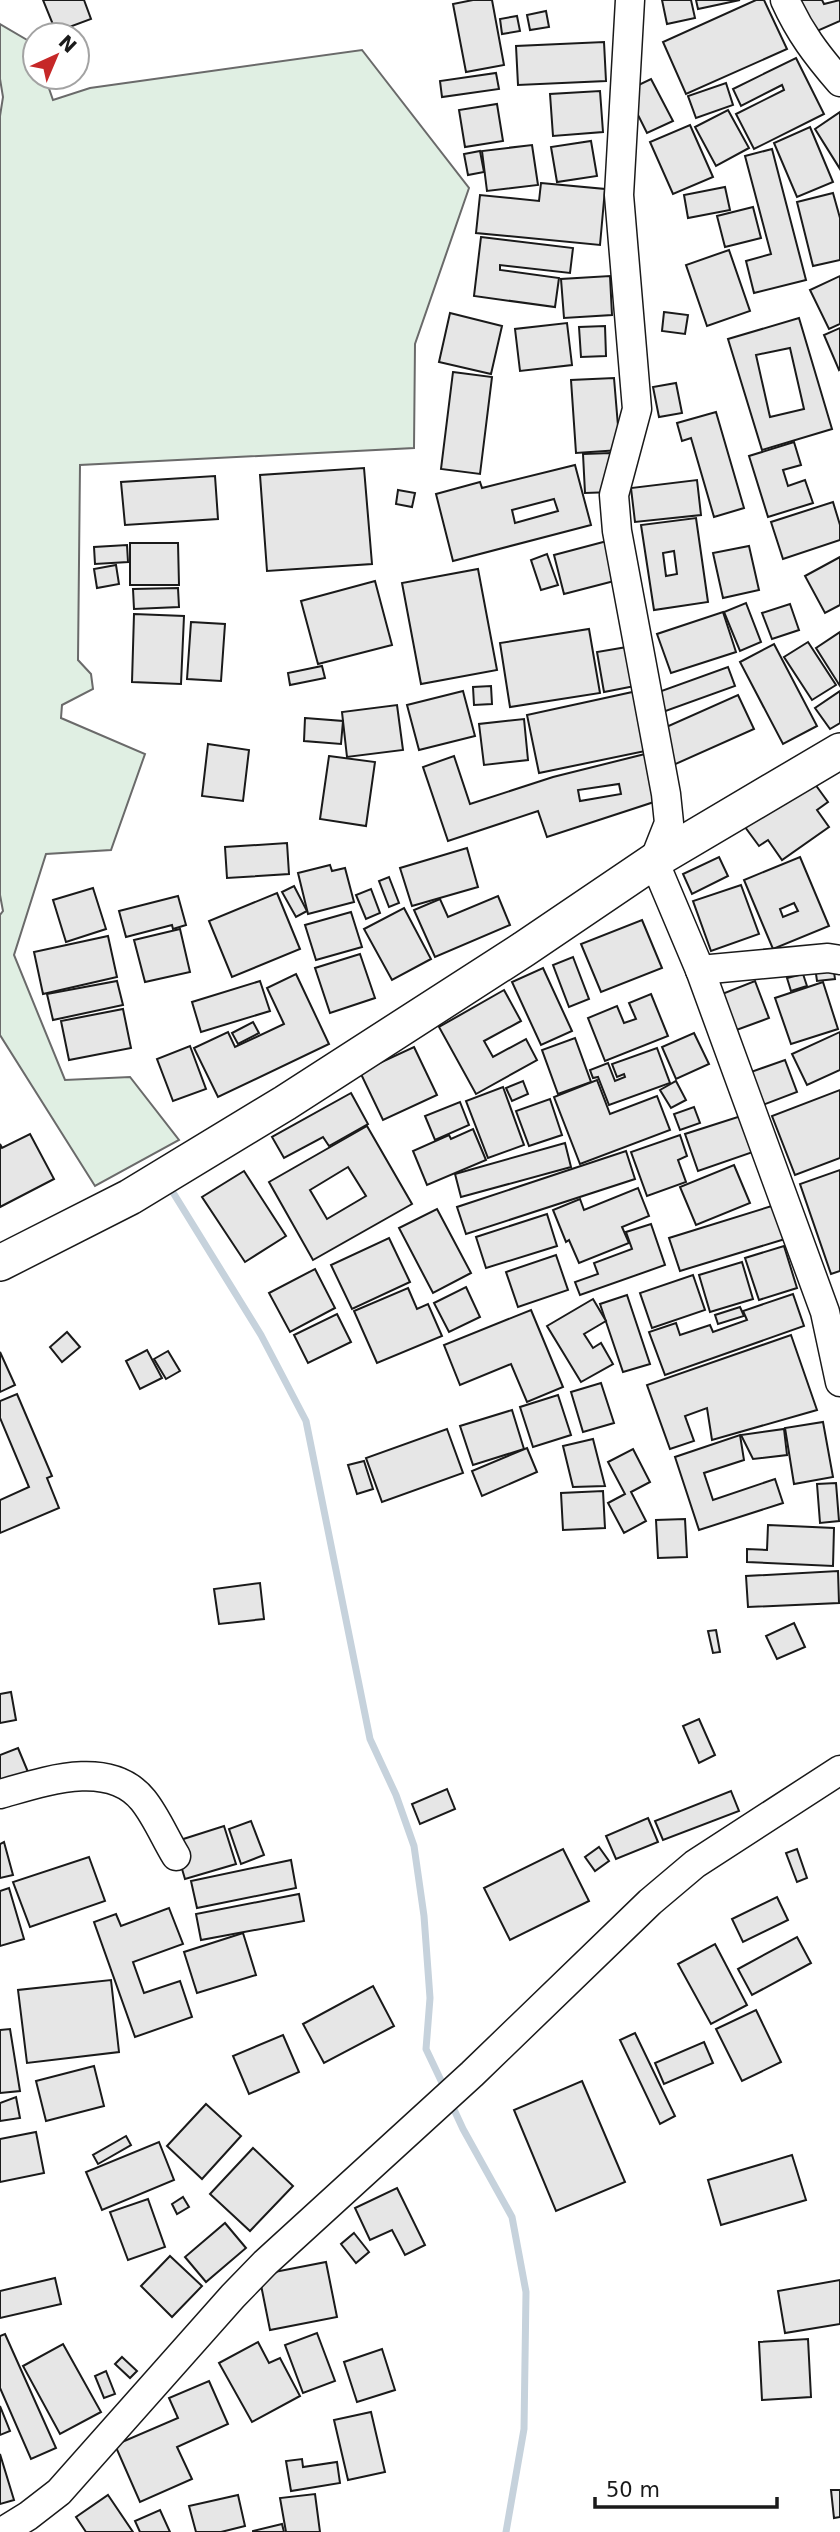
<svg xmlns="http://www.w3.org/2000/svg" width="840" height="2532" viewBox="0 0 840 2532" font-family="'DejaVu Sans',sans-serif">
<rect width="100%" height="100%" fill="#fff"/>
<!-- green -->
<path fill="#e0efe3" stroke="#6a6a6a" stroke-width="2" d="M0 24 34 44 35 77H45L53 100 90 88 362 50 469 188 415 344 414 448 80 465 78 660 91 674 93 689 62 705 61 718 145 754 111 850 46 854 14 955 65 1080 130 1077 179 1140 95 1186 0 1035V915L3 911 0 895V116L3 97 0 79Z"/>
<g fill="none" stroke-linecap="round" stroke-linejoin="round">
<!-- stream -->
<g stroke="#c6d2dc" stroke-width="7">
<path d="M169 1186 261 1335 306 1421 370 1739 396 1795 414 1846 424 1916 430 1998 426 2049 445 2089"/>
<path d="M451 2103 463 2129 512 2217 526 2292 524 2429 506 2532"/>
</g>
</g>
<!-- building -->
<g fill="#e6e6e6" stroke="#1a1a1a" stroke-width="2" fill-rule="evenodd">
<path d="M43 0H84L91 19 56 32Z"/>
<path d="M473 0H492L504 65 466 72 453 4Z"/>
<path d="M662 0H691L695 18 667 24Z"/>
<path d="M696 0H740L698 9Z"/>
<path d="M756 0H764L787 49 686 94 663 42Z"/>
<path d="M793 0H822L824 4 840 0V21L808 35Z"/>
<path d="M546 11 549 27 530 30 527 15Z"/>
<path d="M517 16 520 31 502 34 500 19Z"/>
<path d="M604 42 606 81 518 85 516 46Z"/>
<path d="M796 58 824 114 754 149 736 114 784 90 782 85 741 106 733 89Z"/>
<path d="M496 73 499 89 442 97 440 81Z"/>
<path d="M651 79 673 121 647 133 626 91Z"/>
<path d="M726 83 733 105 696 118 688 96Z"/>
<path d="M600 91 603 132 553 136 550 94Z"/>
<path d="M497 104 503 141 465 147 459 110Z"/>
<path d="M728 110 749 148 716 166 695 127Z"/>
<path d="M840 112V169L815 129Z"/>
<path d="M690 125 713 177 673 194 650 142Z"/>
<path d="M810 127 833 182 797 197 774 143Z"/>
<path d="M591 141 597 176 557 182 551 147Z"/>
<path d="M532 145 538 185 487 191 482 151Z"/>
<path d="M772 149 806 280 754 293 746 261 771 254 745 156Z"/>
<path d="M480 151 484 172 468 175 464 154Z"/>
<path d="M541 183 605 189 600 245 476 233 480 195 539 201Z"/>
<path d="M725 187 730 210 688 218 684 195Z"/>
<path d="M833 193 840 218V260L813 266 797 202Z"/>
<path d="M753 207 761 238 725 247 717 216Z"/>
<path d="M481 237 573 248 570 273 500 265V270L559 278 555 307 474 296Z"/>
<path d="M729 250 750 311 707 326 686 265Z"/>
<path d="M610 276 612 315 564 318 561 279Z"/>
<path d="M840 276V324L829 329 810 290Z"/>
<path d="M664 312 688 315 685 334 662 331Z"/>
<path d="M450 313 502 326 491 374 439 362Z"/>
<path d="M799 318 832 429 762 450 728 339ZM790 348 804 409 770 417 756 355Z"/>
<path d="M567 323 572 365 520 371 515 329Z"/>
<path d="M605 326 606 356 581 357 579 327Z"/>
<path d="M840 328V369L839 370 824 335Z"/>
<path d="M453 372 492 377 480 474 441 469Z"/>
<path d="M614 378 620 450 576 453 571 380Z"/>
<path d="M676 383 682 413 659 417 653 387Z"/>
<path d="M716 412 744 508 714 517 691 438 682 441 677 423Z"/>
<path d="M794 442 801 465 783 470 788 486 805 480 813 503 768 517 749 456Z"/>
<path d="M611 453 613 492 585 493 583 454Z"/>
<path d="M575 465 591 525 453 561 436 494 480 482 482 488ZM554 499 558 511 515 523 512 510Z"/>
<path d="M364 468 372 564 267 571 260 475Z"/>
<path d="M215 476 218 519 125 525 121 482Z"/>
<path d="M697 480 701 515 635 522 631 488Z"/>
<path d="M398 490 415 493 412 507 396 504Z"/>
<path d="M833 502 840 525V540L783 559 771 522Z"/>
<path d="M696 518 708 602 654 610 641 525ZM674 551 677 574 666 576 663 553Z"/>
<path d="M607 541 618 580 564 594 554 555Z"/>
<path d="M130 543H178L179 585H130Z"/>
<path d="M127 545 128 562 95 564 94 547Z"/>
<path d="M749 546 759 590 723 598 713 553Z"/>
<path d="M547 554 558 585 541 590 531 560Z"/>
<path d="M840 557V605L825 613 805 576Z"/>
<path d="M116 565 119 584 97 588 94 569Z"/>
<path d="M478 569 497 670 421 684 402 583Z"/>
<path d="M375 581 392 645 318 664 301 601Z"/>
<path d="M178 588 179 607 134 609 133 589Z"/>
<path d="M746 603 761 642 740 651 724 612Z"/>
<path d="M790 604 799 630 772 639 762 613Z"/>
<path d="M723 612 736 652 671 673 657 634Z"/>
<path d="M134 614 184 616 181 684 132 682Z"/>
<path d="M191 622 225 624 221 681 187 679Z"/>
<path d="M589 629 600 693 510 707 500 643Z"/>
<path d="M840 632V686L816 648Z"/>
<path d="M808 642 836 685 812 700 784 657Z"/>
<path d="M774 644 817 726 783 744 740 662Z"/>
<path d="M633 646 640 685 604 692 597 652Z"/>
<path d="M322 666 325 678 290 685 288 673Z"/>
<path d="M728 667 735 686 660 713 653 694Z"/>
<path d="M491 686 492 704 474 705 473 687Z"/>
<path d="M463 691 475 736 419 750 407 705Z"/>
<path d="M637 691 650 750 539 773 527 715Z"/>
<path d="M840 691V723L830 729 815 708Z"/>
<path d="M738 695 754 729 671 766 655 732Z"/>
<path d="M397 705 403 750 347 757 342 712Z"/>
<path d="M305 718 343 721 341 744 304 741Z"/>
<path d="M524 719 528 760 484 765 479 724Z"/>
<path d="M208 744 249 750 243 801 202 796Z"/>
<path d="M645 754 660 800 547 837 538 811 448 841 423 767 454 756 470 804 553 777ZM619 784 621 794 580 801 578 790Z"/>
<path d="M329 756 375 762 366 826 320 819Z"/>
<path d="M812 780 828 802 817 810 829 827 782 860 768 840 759 846 745 827Z"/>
<path d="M287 843 289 874 227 878 225 847Z"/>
<path d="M467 848 478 887 412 906 400 868Z"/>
<path d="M719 857 728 876 692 894 683 874Z"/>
<path d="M800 857 829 926 773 949 744 880ZM794 903 798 911 783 917 780 909Z"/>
<path d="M330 865 332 871 345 868 354 902 308 914 298 873Z"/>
<path d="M389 877 399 903 389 907 379 881Z"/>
<path d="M741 885 759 934 711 951 693 901Z"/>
<path d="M294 886 307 911 296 917 282 892Z"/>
<path d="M93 888 106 929 66 942 53 900Z"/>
<path d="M371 889 380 913 366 919 356 895Z"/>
<path d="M277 893 300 949 232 977 209 921Z"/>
<path d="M178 896 186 925 173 929 172 925 126 937 119 911Z"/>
<path d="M498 896 510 925 435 957 414 910 440 899 448 917Z"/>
<path d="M404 908 431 959 392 980 364 929Z"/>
<path d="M351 912 362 947 316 960 305 925Z"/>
<path d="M642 920 662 968 601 992 581 944Z"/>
<path d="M180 929 190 972 145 982 134 940Z"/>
<path d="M108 936 117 977 43 994 34 952Z"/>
<path d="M360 954 375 998 330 1013 315 968Z"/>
<path d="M573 957 589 999 569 1007 553 965Z"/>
<path d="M833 964 835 979 817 981 815 967Z"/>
<path d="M543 968 572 1031 541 1045 512 982Z"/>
<path d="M296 974 329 1044 218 1097 194 1048 228 1032 235 1047 284 1024 267 988Z"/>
<path d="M803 974 807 986 791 991 787 978Z"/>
<path d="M117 981 123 1005 53 1020 47 994Z"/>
<path d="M260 981 270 1011 201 1032 192 1002Z"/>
<path d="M755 981 769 1018 731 1032 717 996Z"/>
<path d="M823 982 838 1029 791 1044 775 998Z"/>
<path d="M504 990 521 1021 484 1041 493 1057 526 1039 537 1060 476 1094 439 1027Z"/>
<path d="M651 994 668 1036 605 1061 588 1018 617 1006 624 1023 636 1019 629 1003Z"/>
<path d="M123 1009 131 1048 69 1060 61 1021Z"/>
<path d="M253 1022 259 1033 238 1044 232 1033Z"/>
<path d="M840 1032V1070L807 1085 792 1054Z"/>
<path d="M694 1033 709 1064 676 1079 662 1047Z"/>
<path d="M575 1038 591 1082 558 1094 542 1050Z"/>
<path d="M190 1046 206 1089 173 1101 157 1059Z"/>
<path d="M414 1047 437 1095 383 1120 360 1072Z"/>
<path d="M657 1048 670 1083 609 1105 598 1077 593 1078 590 1070 608 1063 615 1081 625 1077 624 1074 617 1077 612 1064Z"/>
<path d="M785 1060 797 1092 760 1106 748 1073Z"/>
<path d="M597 1080 610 1114 657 1096 670 1130 580 1164 554 1097Z"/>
<path d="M523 1081 528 1094 512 1101 506 1088Z"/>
<path d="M676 1081 686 1100 671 1108 660 1090Z"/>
<path d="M503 1087 524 1145 488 1158 466 1101Z"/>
<path d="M840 1090V1158L795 1175 772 1116Z"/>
<path d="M351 1093 368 1124 329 1146 323 1137 284 1158 272 1137Z"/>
<path d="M550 1099 562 1135 529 1146 516 1111Z"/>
<path d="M460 1102 469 1125 435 1140 425 1116Z"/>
<path d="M694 1107 700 1123 680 1130 674 1114Z"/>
<path d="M741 1116 753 1152 698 1171 685 1134Z"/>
<path d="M367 1126 412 1204 313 1260 269 1182ZM348 1167 366 1196 327 1219 310 1190Z"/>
<path d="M473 1129 486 1160 427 1185 413 1151 449 1135 451 1139Z"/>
<path d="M30 1134 54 1179 0 1207V1144L2 1148Z"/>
<path d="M680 1135 687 1156 678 1160 686 1182 647 1196 631 1152Z"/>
<path d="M565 1143 571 1167 461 1197 455 1174Z"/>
<path d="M626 1151 635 1179 466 1234 457 1207Z"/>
<path d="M734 1165 750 1203 696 1225 680 1187Z"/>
<path d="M840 1170V1271L831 1274 800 1184Z"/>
<path d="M244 1171 286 1236 245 1262 202 1197Z"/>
<path d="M638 1188 649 1216 622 1227 629 1243 579 1263 569 1240 566 1242 553 1210 580 1199 584 1210Z"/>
<path d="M775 1205 785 1239 680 1271 669 1238Z"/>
<path d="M437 1209 471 1273 433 1293 399 1228Z"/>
<path d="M547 1214 557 1246 486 1268 476 1237Z"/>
<path d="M651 1224 665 1265 580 1295 575 1282 598 1274 594 1263 632 1249 626 1232Z"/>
<path d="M389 1238 410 1282 352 1309 331 1265Z"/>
<path d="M784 1246 797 1288 759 1300 745 1258Z"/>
<path d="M556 1255 568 1290 518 1307 506 1272Z"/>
<path d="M742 1262 753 1299 710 1312 699 1275Z"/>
<path d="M315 1269 335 1308 290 1332 269 1293Z"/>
<path d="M693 1275 705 1310 652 1328 640 1293Z"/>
<path d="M466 1287 480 1317 449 1332 434 1303Z"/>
<path d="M408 1288 417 1309 428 1304 442 1336 377 1363 354 1311Z"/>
<path d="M793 1294 804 1326 665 1375 649 1332 676 1323 680 1335 710 1325 713 1332 747 1320 743 1311Z"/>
<path d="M627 1295 650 1364 623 1372 600 1304Z"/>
<path d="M593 1299 606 1321 584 1334 593 1348 601 1343 613 1364 581 1382 547 1326Z"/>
<path d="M740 1307 744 1316 718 1324 715 1315Z"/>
<path d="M531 1310 563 1387 527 1402 511 1364 460 1385 444 1345Z"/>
<path d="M337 1314 351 1342 308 1363 294 1335Z"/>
<path d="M67 1332 80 1347 62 1362 50 1347Z"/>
<path d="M791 1335 817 1410 712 1440 707 1408 685 1416 694 1441 670 1449 647 1385Z"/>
<path d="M147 1350 162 1378 140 1389 126 1361Z"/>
<path d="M168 1351 180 1371 166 1379 154 1359Z"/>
<path d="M0 1352 15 1385 0 1392Z"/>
<path d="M601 1383 614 1423 583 1432 571 1392Z"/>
<path d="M17 1394 52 1476 47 1478 59 1508 0 1533V1500L29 1487 0 1418V1401Z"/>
<path d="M558 1395 571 1435 533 1447 520 1407Z"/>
<path d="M512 1410 524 1449 473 1465 460 1426Z"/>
<path d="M823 1422 833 1477 794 1484 785 1428Z"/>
<path d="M447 1429 463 1473 382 1502 366 1458Z"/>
<path d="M784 1429 787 1455 753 1459 741 1435Z"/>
<path d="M740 1435 744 1460 704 1473 713 1500 775 1479 783 1503 699 1530 675 1457Z"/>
<path d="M593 1439 605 1486 573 1487 563 1446Z"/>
<path d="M527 1448 537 1472 482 1496 472 1471Z"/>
<path d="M633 1449 650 1482 631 1492 646 1521 624 1533 608 1503 625 1494 608 1462Z"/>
<path d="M364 1461 373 1489 357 1494 348 1465Z"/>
<path d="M836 1483 839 1521 820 1523 817 1484Z"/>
<path d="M603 1491 605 1528 563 1530 561 1493Z"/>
<path d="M685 1519 687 1557 658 1558 656 1520Z"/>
<path d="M768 1525 834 1528 833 1566 747 1562V1549L767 1550Z"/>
<path d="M838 1571 839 1603 748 1607 746 1576Z"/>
<path d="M260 1583 264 1619 219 1624 214 1589Z"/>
<path d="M794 1623 805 1647 777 1659 766 1636Z"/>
<path d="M716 1630 720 1652 713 1653 708 1631Z"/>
<path d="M11 1692 16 1720 0 1723V1694Z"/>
<path d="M699 1719 715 1755 699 1763 683 1726Z"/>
<path d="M18 1748 28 1772 0 1783V1755Z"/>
<path d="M447 1789 455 1809 420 1824 412 1804Z"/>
<path d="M731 1791 739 1811 663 1840 655 1821Z"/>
<path d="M648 1818 658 1842 616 1859 606 1836Z"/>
<path d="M251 1821 264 1855 241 1864 229 1829Z"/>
<path d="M224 1826 236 1864 185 1879 174 1842Z"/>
<path d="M4 1842 13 1875 0 1878V1844Z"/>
<path d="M599 1847 609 1861 595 1871 585 1857Z"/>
<path d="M563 1849 589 1901 510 1940 484 1888Z"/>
<path d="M797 1849 807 1878 797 1882 786 1853Z"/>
<path d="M89 1857 105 1901 30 1927 13 1882Z"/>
<path d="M291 1860 296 1888 197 1908 191 1881Z"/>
<path d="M9 1888 24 1939 0 1946V1891Z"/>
<path d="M299 1894 304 1921 201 1940 196 1914Z"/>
<path d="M777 1897 788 1920 743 1942 732 1919Z"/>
<path d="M169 1908 183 1944 133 1962 144 1993 180 1981 192 2017 135 2037 94 1922 116 1914 121 1926Z"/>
<path d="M243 1933 256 1975 197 1993 184 1952Z"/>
<path d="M797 1937 811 1963 752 1995 738 1969Z"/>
<path d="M715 1944 747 2005 711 2024 678 1964Z"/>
<path d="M111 1980 119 2052 27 2063 18 1990Z"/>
<path d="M373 1986 394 2026 324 2063 303 2024Z"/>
<path d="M756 2010 781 2062 742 2081 716 2029Z"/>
<path d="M10 2029 20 2091 0 2093V2030Z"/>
<path d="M635 2033 675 2116 660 2124 620 2040Z"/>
<path d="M283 2035 299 2072 249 2094 233 2056Z"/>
<path d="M704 2042 713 2063 664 2084 655 2063Z"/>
<path d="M94 2066 104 2106 46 2121 36 2081Z"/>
<path d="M582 2081 625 2182 556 2211 514 2110Z"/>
<path d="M16 2097 20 2118 0 2121V2103Z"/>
<path d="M206 2104 241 2136 202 2179 167 2146Z"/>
<path d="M36 2132 44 2173 0 2182V2139Z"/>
<path d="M126 2136 131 2145 98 2164 93 2155Z"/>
<path d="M159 2142 174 2180 102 2210 86 2172Z"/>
<path d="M253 2148 293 2186 250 2231 210 2194Z"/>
<path d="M792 2155 806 2200 721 2225 708 2180Z"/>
<path d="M397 2188 425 2245 405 2255 392 2230 370 2240 355 2208Z"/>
<path d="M183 2197 189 2207 177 2214 172 2204Z"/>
<path d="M148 2199 165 2247 128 2260 110 2212Z"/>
<path d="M225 2223 246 2248 206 2282 185 2257Z"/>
<path d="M354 2233 369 2252 356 2263 341 2244Z"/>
<path d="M170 2256 202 2286 172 2317 141 2286Z"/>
<path d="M326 2262 337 2317 270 2330 259 2275Z"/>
<path d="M55 2278 61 2304 0 2318V2291Z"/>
<path d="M840 2280V2324L785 2333 778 2291Z"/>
<path d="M317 2333 335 2381 303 2393 285 2345Z"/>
<path d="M5 2334 56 2448 31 2459 0 2388V2336Z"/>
<path d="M808 2339 811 2397 762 2400 759 2342Z"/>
<path d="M258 2342 269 2363 280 2358 300 2396 252 2422 219 2363Z"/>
<path d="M63 2344 101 2412 60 2434 23 2366Z"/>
<path d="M382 2349 395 2390 357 2402 344 2362Z"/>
<path d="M122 2357 137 2371 130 2378 115 2364Z"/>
<path d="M106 2371 115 2394 104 2398 95 2376Z"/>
<path d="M209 2381 228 2424 177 2447 192 2479 140 2502 115 2445 178 2418 169 2398Z"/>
<path d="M0 2406 10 2431 0 2435Z"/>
<path d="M371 2412 385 2472 348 2480 334 2420Z"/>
<path d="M0 2454 14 2500 0 2504Z"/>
<path d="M302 2459 303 2467 337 2462 340 2483 291 2491 286 2461Z"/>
<path d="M831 2490H840V2517L834 2518Z"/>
<path d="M315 2494 320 2532H286L280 2498Z"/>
<path d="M108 2495 133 2532H86L76 2517Z"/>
<path d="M238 2495 245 2526 221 2532H196L189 2506Z"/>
<path d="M160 2510 170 2532H140L135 2521Z"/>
<path d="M282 2524 284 2532H253V2531Z"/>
</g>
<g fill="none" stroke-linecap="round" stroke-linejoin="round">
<defs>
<g id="minor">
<path d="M630 0 619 195 637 409 614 495 617 531 666 794 669 823 654 861 700 970 825 1312 840 1382"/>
<path d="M785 0C800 33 816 54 840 82"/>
<path d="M700 970 828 958 840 960"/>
<path d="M0 1794C43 1782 109 1758 143 1800 156 1816 165 1838 176 1856"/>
<path d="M2 2532 28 2516 59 2492 233 2296 265 2263 472 2074 650 1902 695 1864 840 1770"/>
</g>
<path id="major" d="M0 1263 130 1197 285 1103 524 949 654 861 840 751"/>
</defs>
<!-- minor casing -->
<use href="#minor" stroke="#1a1a1a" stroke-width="31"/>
<!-- major casing -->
<use href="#major" stroke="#1a1a1a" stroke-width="38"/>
<!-- minor -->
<use href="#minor" stroke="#fff" stroke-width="28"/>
<!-- major -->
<use href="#major" stroke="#fff" stroke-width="35"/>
</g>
<!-- north arrow -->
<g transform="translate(56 56) rotate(44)"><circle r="33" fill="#ffffff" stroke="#a3a3a3" stroke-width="2"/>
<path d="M0-5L12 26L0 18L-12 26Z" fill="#c62828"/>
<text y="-10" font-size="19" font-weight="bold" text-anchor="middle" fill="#1a1a1a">N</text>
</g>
<!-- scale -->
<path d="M595 2497v10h182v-10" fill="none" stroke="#1a1a1a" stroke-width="3.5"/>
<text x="606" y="2497" font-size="21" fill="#1a1a1a" stroke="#ffffff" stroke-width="5" paint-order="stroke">50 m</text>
</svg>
